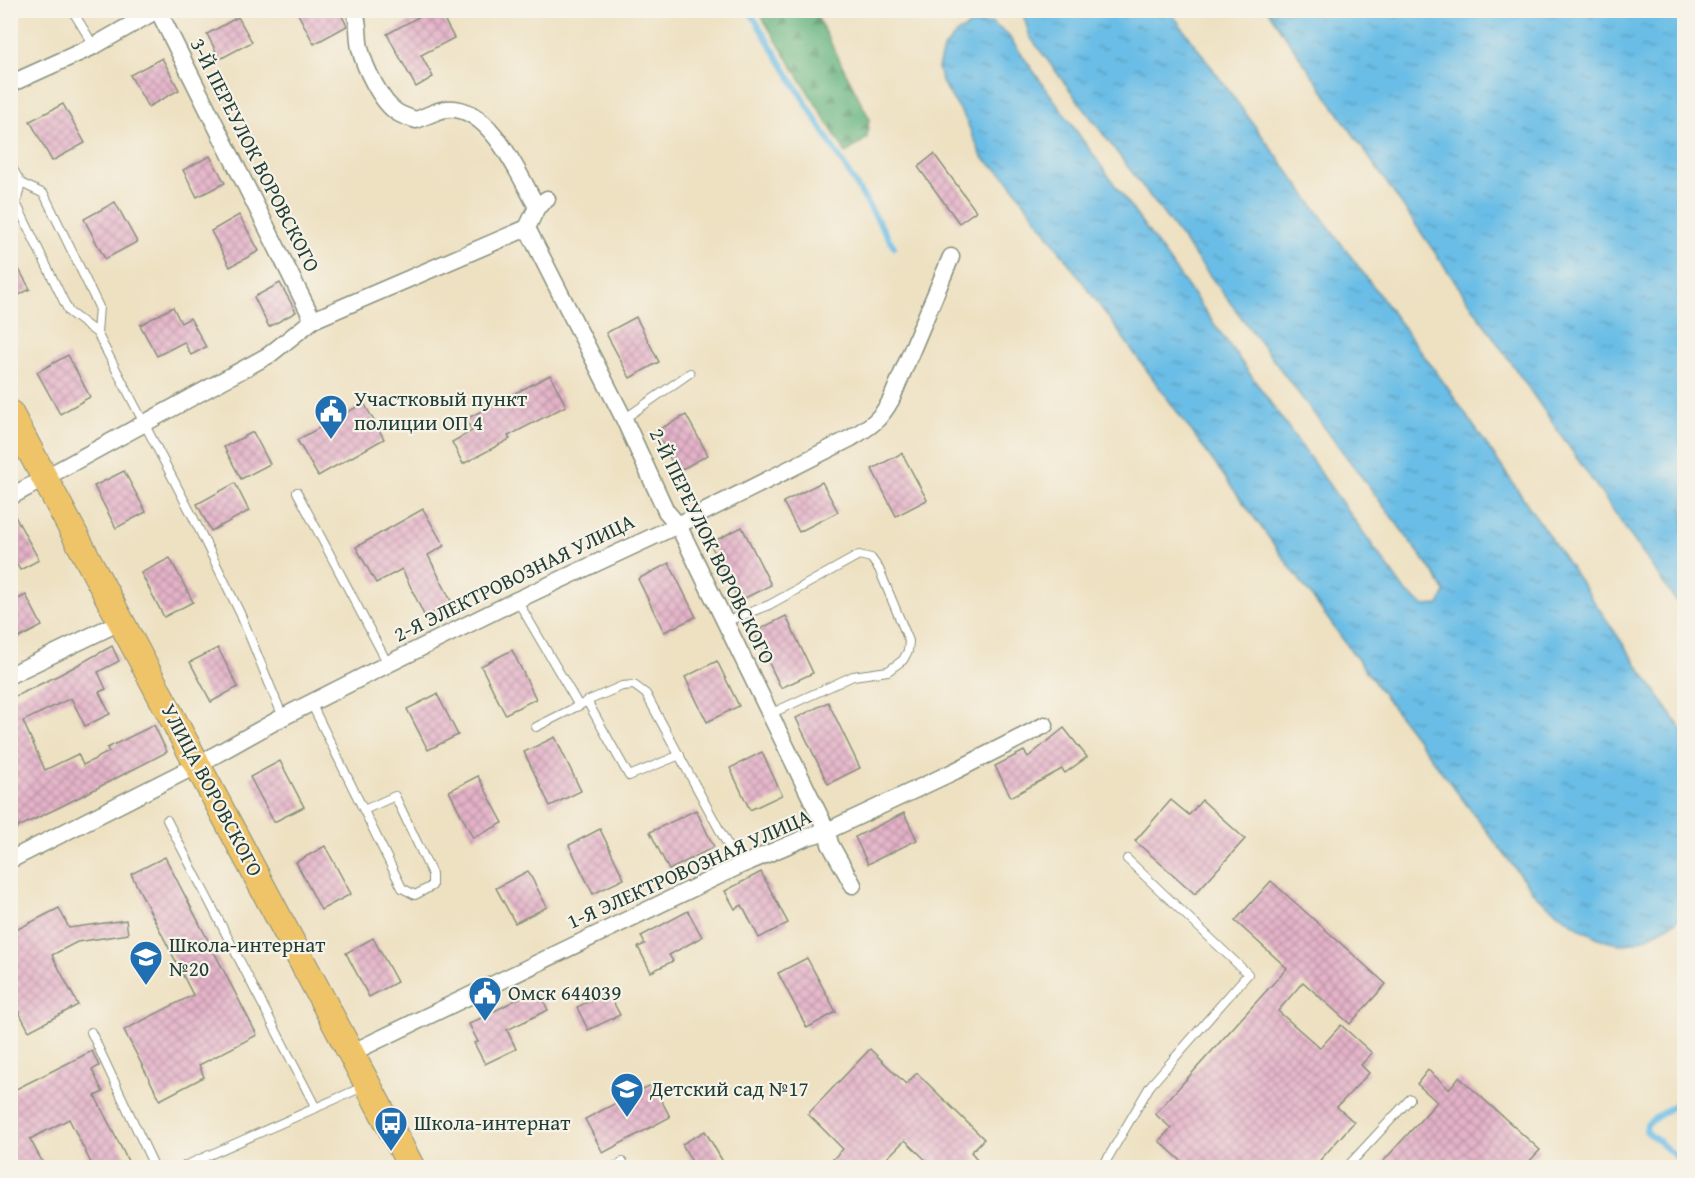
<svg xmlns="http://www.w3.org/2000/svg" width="1695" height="1178" viewBox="0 0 1695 1178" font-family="'Gentium Book Plus',serif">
<defs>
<pattern id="forest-firs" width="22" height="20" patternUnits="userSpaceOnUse" patternTransform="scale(1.5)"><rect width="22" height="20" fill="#64b37e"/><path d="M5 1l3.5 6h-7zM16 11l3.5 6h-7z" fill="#529368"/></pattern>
<pattern id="water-ripples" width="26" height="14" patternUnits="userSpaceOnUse" patternTransform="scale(1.5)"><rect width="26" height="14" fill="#6bbde6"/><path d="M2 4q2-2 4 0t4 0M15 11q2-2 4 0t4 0" fill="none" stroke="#579bbb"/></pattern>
<pattern id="building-cross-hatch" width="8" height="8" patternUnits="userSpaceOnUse" patternTransform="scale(1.5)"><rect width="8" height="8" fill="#e5b3c9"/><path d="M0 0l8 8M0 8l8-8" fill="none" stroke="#b993a4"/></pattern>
</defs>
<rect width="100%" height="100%" fill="#f7f3e8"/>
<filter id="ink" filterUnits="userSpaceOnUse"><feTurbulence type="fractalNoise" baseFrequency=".0167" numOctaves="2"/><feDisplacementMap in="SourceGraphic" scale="12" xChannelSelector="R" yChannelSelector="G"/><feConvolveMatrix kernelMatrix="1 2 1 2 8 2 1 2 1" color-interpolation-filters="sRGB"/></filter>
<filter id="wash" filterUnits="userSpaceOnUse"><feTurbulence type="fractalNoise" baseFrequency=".008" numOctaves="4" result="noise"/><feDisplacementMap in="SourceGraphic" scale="24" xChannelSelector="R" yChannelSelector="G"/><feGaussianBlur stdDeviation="1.35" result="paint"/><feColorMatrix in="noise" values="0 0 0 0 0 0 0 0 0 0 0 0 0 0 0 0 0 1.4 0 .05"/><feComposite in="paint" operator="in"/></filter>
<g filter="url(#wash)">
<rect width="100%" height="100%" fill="#eee1c2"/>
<!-- forest -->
<path fill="url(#forest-firs)" stroke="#427859" stroke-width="1.5" d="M758 11H816L818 18 869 118 867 138 846 153Z"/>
<!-- water -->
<g fill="url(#water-ripples)" stroke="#457d8d" stroke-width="1.5">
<path d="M1022 11H1170L1447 387 1684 733V914C1677 922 1667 927 1657 932 1648 937 1636 943 1626 944 1596 946 1559 913 1536 896L1385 697 1006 177 982 157 965 118 943 84 938 68 943 49 957 33 975 23H992L1007 34 1405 591 1424 606 1439 605 1445 592 1434 573 1030 37Z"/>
<path d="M1268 11H1684V613Z"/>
</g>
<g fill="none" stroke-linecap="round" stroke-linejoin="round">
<!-- stream -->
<g stroke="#6bbde6" stroke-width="6">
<path d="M749 10 894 247"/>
<path d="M1684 1098 1647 1124 1646 1131 1684 1163"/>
</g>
</g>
<g id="blocks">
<!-- building -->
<g fill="url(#building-cross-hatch)">
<path d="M296 10H339L347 26 314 44Z"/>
<path d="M431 10H439L454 38 421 55 433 77 416 87 387 34Z"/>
<path d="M238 17 252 42 220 59 207 34Z"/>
<path d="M162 58 179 90 148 107 130 75Z"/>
<path d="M63 104 85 143 52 161 30 121Z"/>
<path d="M934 154 976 211 959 223 918 167Z"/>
<path d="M210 156 225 183 197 197 183 170Z"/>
<path d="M115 202 137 242 105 259 84 219Z"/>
<path d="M239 215 259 251 230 267 211 231Z"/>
<path d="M10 253 30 289 10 300Z"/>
<path d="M280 283 296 312 269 327 254 297Z"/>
<path d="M173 307 181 323 190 318 206 347 191 355 184 342 157 356 140 325Z"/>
<path d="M636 317 659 362 630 378 606 333Z"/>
<path d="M68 355 90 397 60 414 37 372Z"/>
<path d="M550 375 566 406 508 436 510 439 463 464 452 442 472 431 466 419Z"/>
<path d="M364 403 384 439 318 476 297 440Z"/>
<path d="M686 415 708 455 677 472 656 431Z"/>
<path d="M253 432 270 464 241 479 224 447Z"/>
<path d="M902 453 927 500 896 516 872 469Z"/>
<path d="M124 471 146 512 116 528 94 486Z"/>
<path d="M822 482 838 512 799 532 783 502Z"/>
<path d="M235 483 249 511 211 531 197 504Z"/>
<path d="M10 507 39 560 20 570 10 552Z"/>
<path d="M423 509 444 546 428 555 452 603 425 617 402 569 376 583 356 547Z"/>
<path d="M742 527 771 585 739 601 710 543Z"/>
<path d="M170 558 193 602 164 617 141 573Z"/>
<path d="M669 563 696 617 664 632 638 579Z"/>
<path d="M26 595 42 626 19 638 10 620V603Z"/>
<path d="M786 616 813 673 781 688 754 632Z"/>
<path d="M112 646 119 661 98 672 106 689 99 692 110 714 85 726 71 698 23 721 45 770 78 754 83 765 109 752 107 748 154 725 167 752 62 806 10 831V696L12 698 61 674Z"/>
<path d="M218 648 238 687 211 702 190 662Z"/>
<path d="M512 650 536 699 505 714 481 666Z"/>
<path d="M717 661 739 706 707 722 685 677Z"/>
<path d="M437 694 458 735 428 750 407 709Z"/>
<path d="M828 702 860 768 828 784 796 718Z"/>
<path d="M1064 728 1087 757 1065 773 1062 769 1011 797 995 766 1024 751 1028 757Z"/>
<path d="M555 737 581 791 550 806 524 752Z"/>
<path d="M762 752 782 795 750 810 730 768Z"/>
<path d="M280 761 304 807 274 822 250 777Z"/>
<path d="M478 776 503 823 473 838 449 791Z"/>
<path d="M1171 800 1189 815 1202 800 1245 839 1195 894 1135 841Z"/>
<path d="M696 810 714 847 669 870 650 832Z"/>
<path d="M904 813 917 840 868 864 855 837Z"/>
<path d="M600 829 624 879 593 894 569 845Z"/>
<path d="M325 846 351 894 321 910 296 862Z"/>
<path d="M165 857 257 1035 199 1065 204 1077 160 1100 124 1030 193 995 131 874Z"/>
<path d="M528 871 547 907 515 923 496 888Z"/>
<path d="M761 872 788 923 759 938 742 905 735 909 725 891Z"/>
<path d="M1271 881 1386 984 1350 1024 1303 982 1278 1011 1320 1048 1341 1025 1372 1053 1361 1065 1369 1073 1337 1107 1354 1122 1314 1167H1188L1159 1141 1171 1128 1155 1114 1287 968 1235 921Z"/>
<path d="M59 908 69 928 126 920 128 934 77 942 52 955 78 1005 29 1031 10 995V933Z"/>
<path d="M688 911 702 937 669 955 673 961 651 972 638 947 645 944 641 936Z"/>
<path d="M373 938 397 982 369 997 346 953Z"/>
<path d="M807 958 836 1012 807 1028 778 973Z"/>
<path d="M537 989 548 1010 507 1030 516 1049 485 1064 474 1043 478 1042 469 1024Z"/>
<path d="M608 992 620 1015 588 1030 577 1007Z"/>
<path d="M870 1049 906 1084 917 1073 984 1139 971 1152 977 1159 969 1167H933L905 1140 878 1167H825L843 1149 808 1114Z"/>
<path d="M92 1051 99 1066 92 1070 103 1092 95 1096 131 1167H93L69 1119 30 1139 45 1167H10V1092Z"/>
<path d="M1428 1070 1449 1089 1459 1077 1540 1150 1524 1167H1378L1437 1102 1417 1084Z"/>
<path d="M653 1084 670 1117 603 1153 585 1119Z"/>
<path d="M705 1131 726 1167H695L682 1144Z"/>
</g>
</g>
</g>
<g filter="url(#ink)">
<use href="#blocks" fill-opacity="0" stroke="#868f7b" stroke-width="1.5"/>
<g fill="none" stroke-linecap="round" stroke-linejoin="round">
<defs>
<g id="lane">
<path d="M72 10 94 46"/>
<path d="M10 164 21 183 16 203 69 312 97 333 193 517 240 613 283 717"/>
<path d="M21 183 44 194 99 307 97 333"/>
<path d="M624 419 690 373"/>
<path d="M297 492 388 664"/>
<path d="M517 600 579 706"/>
<path d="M725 622 769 605 859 555 871 558 879 569 909 641 908 651 903 660 888 671 853 676 770 714"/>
<path d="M311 703 402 888 415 895 432 886V874L395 796 364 810"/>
<path d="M536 727 584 703"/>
<path d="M680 755 629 776 587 701 622 686 634 685 646 694 739 866"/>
<path d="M167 820 316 1108"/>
<path d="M91 1032 155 1168"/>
<path d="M180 1168 365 1086"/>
<path d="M614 1168 623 1162"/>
<path d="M1102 1168 1150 1086 1248 974 1127 859"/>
<path d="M1346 1168 1410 1099"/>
</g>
<g id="street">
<path d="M158 10 313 320"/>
<path d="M354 10C360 22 357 35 360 48 364 66 381 103 398 113 403 116 410 118 416 120 425 117 437 110 447 109 490 105 519 175 537 207"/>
<path d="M10 84 94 46 157 10"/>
<path d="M527 228 624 419 666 511 678 525 827 831 830 844 853 885"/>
<path d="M10 497 269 355 313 320 527 228 537 207 547 199"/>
<path d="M10 675 122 621"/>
<path d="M10 860 199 764 283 717 388 664 517 600 678 525 851 438C871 426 880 420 891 400L951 257"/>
<path d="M351 1053 739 866 807 837 827 831 955 771 1045 725"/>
</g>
<path id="primary" d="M10 413 412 1168"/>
</defs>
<!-- lane casing -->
<use href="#lane" stroke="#868f7b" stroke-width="10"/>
<!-- street casing -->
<use href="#street" stroke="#868f7b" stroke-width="19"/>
<!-- primary casing -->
<use href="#primary" stroke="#868f7b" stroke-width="28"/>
<!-- lane -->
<use href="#lane" stroke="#fff" stroke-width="8"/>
<!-- street -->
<use href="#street" stroke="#fff" stroke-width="16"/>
<!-- primary -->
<use href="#primary" stroke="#efc469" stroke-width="26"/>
</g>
</g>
<!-- icons -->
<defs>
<symbol id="civic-pin" viewBox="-11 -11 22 30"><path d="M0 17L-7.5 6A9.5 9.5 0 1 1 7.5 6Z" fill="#1f6fb2" stroke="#f7f3e8"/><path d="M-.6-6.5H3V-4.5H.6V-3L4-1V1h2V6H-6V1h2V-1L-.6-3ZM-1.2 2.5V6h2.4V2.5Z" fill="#fff"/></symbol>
<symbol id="school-pin" viewBox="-11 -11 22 30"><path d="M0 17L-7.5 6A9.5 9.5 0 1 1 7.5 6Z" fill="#1f6fb2" stroke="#f7f3e8"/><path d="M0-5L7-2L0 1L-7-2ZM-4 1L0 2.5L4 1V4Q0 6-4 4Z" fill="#fff"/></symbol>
<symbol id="bus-pin" viewBox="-11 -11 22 30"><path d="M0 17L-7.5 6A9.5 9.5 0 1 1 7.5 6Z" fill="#1f6fb2" stroke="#f7f3e8"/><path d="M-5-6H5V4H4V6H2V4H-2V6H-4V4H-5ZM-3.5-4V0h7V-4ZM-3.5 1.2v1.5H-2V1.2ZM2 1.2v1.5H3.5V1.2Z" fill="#fff"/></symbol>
</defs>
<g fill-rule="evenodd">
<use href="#civic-pin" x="312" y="392" width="38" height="52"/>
<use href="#school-pin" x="127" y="938" width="38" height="52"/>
<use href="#civic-pin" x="466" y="974" width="38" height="52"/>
<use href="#school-pin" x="608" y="1070" width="38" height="52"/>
<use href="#bus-pin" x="372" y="1104" width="38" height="52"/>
</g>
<g text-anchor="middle" stroke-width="4.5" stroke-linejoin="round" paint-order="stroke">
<!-- street labels -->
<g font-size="21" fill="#1f3d34" stroke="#f7f3e8">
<text transform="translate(255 155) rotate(63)" y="7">3-Й ПЕРЕУЛОК ВОРОВСКОГО</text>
<text transform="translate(712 546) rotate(64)" y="7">2-Й ПЕРЕУЛОК ВОРОВСКОГО</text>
<text transform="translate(514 578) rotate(-26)" y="7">2-Я ЭЛЕКТРОВОЗНАЯ УЛИЦА</text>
<text transform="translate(212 790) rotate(62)" y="7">УЛИЦА ВОРОВСКОГО</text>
<text transform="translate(689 869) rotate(-24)" y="7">1-Я ЭЛЕКТРОВОЗНАЯ УЛИЦА</text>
</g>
<!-- poi labels -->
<g font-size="21" fill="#1f3d34" stroke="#f7f3e8" text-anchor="start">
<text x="354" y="406">Участковый пункт<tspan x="354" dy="24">полиции ОП 4</tspan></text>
<text x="169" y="952">Школа-интернат<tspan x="169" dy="24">№20</tspan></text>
<text x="508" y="1000">Омск 644039</text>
<text x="650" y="1096">Детский сад №17</text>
<text x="414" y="1130">Школа-интернат</text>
</g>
</g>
<!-- margin -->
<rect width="1695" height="1178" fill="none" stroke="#f7f3e8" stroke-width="36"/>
</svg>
